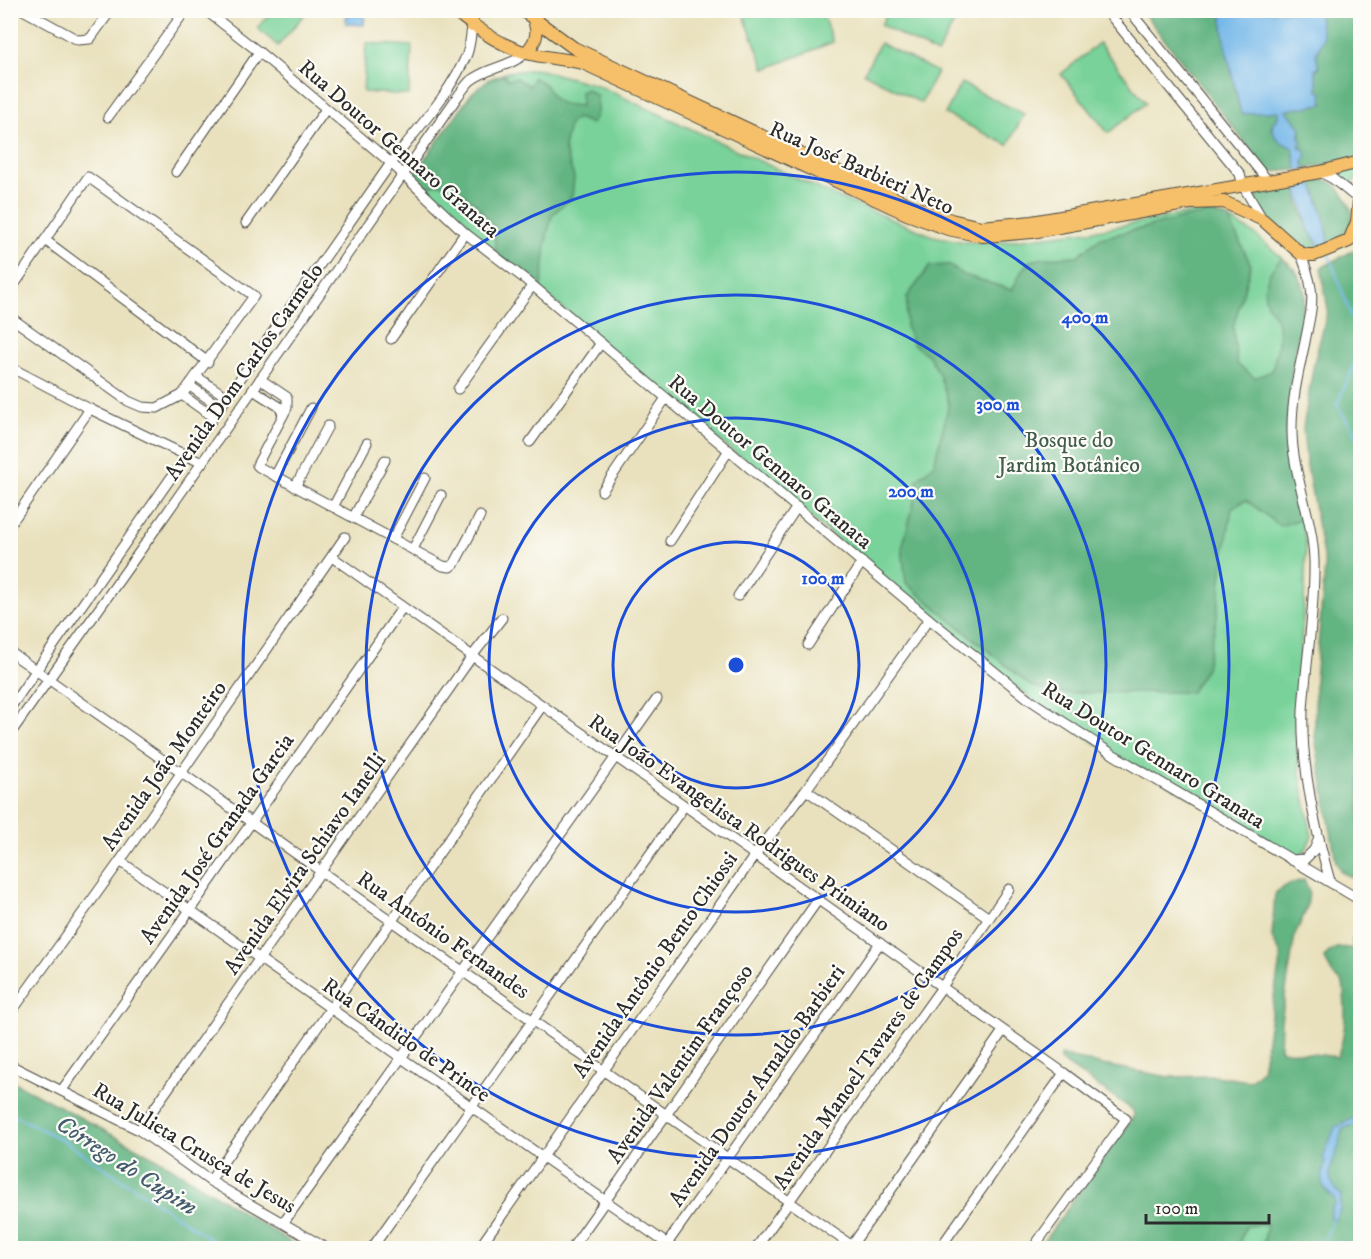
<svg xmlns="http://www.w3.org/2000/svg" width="1371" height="1259" viewBox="0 0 1371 1259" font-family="'IM FELL DW Pica',serif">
<rect width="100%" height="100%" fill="#fdfcf7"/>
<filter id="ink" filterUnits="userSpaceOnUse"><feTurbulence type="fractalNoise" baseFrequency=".0167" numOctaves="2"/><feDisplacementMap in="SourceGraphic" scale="12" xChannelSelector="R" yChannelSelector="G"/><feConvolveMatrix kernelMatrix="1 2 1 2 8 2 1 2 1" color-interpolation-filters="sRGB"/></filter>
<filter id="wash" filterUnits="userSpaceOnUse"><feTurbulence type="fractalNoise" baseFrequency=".008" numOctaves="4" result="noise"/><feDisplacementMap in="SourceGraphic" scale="24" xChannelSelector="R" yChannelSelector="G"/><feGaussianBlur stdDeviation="1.35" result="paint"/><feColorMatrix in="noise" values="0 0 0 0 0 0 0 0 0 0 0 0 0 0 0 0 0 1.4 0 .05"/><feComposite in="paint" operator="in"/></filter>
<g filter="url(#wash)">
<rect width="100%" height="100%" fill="#e9e1bd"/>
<!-- green -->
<g fill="#78d299" stroke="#527e62" stroke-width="1.5">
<path d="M272 11H299L304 15 278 46 257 28Z"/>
<path d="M742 11H821L833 42 765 69Z"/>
<path d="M888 11H935L955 21 937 54 881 25Z"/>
<path d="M366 43 412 46 409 95 363 92Z"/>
<path d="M880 43 937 72 921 103 864 73Z"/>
<path d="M1099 43 1146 103 1108 133 1061 74Z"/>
<path d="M537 69 597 85 837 197 933 236 965 242H999L1097 230 1202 211 1228 218 1256 235 1295 269 1303 284 1305 295 1293 366 1286 434 1297 503 1306 542 1305 586 1295 732 1301 780 1312 836 1306 849 1298 857 1103 748 1041 707 840 542 410 180 472 93 488 80 508 72Z"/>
<path d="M961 83 1024 114 1008 145 945 114Z"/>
<path d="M1360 163V174L1350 186 1336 172Z"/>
<path d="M1268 1224 1263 1248H1237L1246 1226Z"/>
</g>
<!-- forest -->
<g fill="#62b481" stroke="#467056" stroke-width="1.5">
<path d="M1142 11H1221L1226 48 1241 114 1280 110 1277 120 1273 122 1271 128 1279 141 1293 148 1297 170 1268 172Z"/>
<path d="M1318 11H1360V157L1306 169 1303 159 1307 158 1303 148 1301 149 1299 138 1301 133 1296 121 1292 119 1286 110 1323 104 1318 91 1315 69 1319 68 1316 55 1323 38Z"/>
<path d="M504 74 508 80 516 78 530 86 533 78C554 86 545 93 557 101 564 106 573 105 581 106L580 92 586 89 597 96V113L592 124 577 118 569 124 564 148 574 177 572 197 552 215 547 236 541 291 496 253 493 225 476 204 451 184H437L420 189 410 180 472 93 488 80Z"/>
<path d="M1310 180C1314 180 1319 179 1324 180 1332 181 1338 186 1342 193 1360 216 1353 232 1329 246 1329 232 1317 191 1310 180Z"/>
<path d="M1297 182C1295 205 1309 231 1322 249L1309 253 1289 243 1255 205 1256 196 1261 190Z"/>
<path d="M1211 213 1228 218 1251 265 1233 327 1237 364 1255 378 1272 371C1276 355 1280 342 1278 325 1277 317 1271 311 1267 304 1260 289 1270 268 1282 258 1295 269 1302 279 1305 295L1293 366 1286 434 1301 519 1280 526 1246 500 1232 508 1224 555 1217 617 1206 668 1191 692 1056 693 1031 686 906 583 902 548 913 507 917 480 934 464 949 404 939 374 929 356 913 344 906 326 907 297 930 266 948 265 964 275 1012 290 1022 270 1030 261 1045 258 1077 256 1101 238 1189 217Z"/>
<path d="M1360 247V881L1341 872 1336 862 1315 737V680L1325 567 1306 461 1303 428 1314 363 1328 310 1321 268Z"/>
<path d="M1304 880 1309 891 1307 908 1295 935 1281 1021 1280 1050 1337 1057C1347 1032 1346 1010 1343 983L1334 976 1324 958C1332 947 1339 946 1353 949L1352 938 1360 936V1248H1263L1267 1224 1246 1226 1237 1248H1039L1134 1116 1133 1110 1060 1060V1055L1103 1065 1169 1077 1214 1076 1250 1081 1262 1070 1281 954 1272 938 1275 893 1289 884Z"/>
<path d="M10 1080 163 1162 300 1248H11Z"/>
</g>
<!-- water -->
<g fill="#73b7e9" stroke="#4f718a" stroke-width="1.5">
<path d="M347 11H365L364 25 346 24Z"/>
<path d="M1221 11H1318L1323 38 1316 55 1319 68 1315 69 1318 91 1322 92 1323 104 1286 110 1301 128 1299 138 1302 142 1299 145 1301 149 1304 148 1307 158 1303 160 1306 169 1297 170 1293 148C1282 143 1269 137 1273 122L1277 120 1279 111 1241 114 1226 48Z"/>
<path d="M1310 180C1317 191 1329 232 1329 246L1322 249 1309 231 1297 188V182Z"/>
<path d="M1360 1111V1120L1356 1124 1342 1129C1340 1136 1340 1143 1338 1149 1330 1169 1323 1177 1341 1195L1340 1210 1334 1221 1331 1219V1208L1335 1204V1199C1318 1186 1321 1182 1325 1161L1323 1158 1335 1127 1353 1119Z"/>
</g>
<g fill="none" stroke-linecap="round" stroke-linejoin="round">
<!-- stream -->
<g stroke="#73b7e9" stroke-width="2">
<path d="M1329 255 1358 335 1353 367 1337 405 1358 437 1360 449"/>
<path d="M1360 482V536"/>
<path d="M10 1113 66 1142 224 1248"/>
<path d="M1322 1248 1333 1219"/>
</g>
</g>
</g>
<g filter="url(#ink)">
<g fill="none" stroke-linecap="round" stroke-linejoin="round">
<defs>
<g id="minor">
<path d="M23 10 78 40 90 39 111 10"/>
<path d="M205 10 259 52 391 163 465 233 526 280 929 619 1030 700 1114 755 1360 900"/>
<path d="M1106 10 1240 174 1243 186 1263 220"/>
<path d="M1129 10 1268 181"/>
<path d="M108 117 182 15 188 10"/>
<path d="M176 172 259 52"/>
<path d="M1320 172 1333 179 1358 199 1360 203"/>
<path d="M246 223 326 109"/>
<path d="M45 240 208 362"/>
<path d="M1300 253C1305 264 1309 275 1311 288 1314 305 1308 325 1305 342 1299 370 1292 398 1292 427 1291 473 1313 515 1314 561 1315 611 1306 661 1303 711 1301 767 1315 827 1330 881"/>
<path d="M10 291 88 177 254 296 182 395 157 408 142 407 128 401 10 317"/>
<path d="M391 339 465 233"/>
<path d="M10 367 90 409 202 463"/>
<path d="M197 377 227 397"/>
<path d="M260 379 287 397V408L259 461 257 465 259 467 443 566 450 567 455 563 480 516"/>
<path d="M190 386 220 407"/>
<path d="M458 389 532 286"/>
<path d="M253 390 280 407 283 415"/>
<path d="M182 395 213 417"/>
<path d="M530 442 601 343"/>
<path d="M275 476 311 408"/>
<path d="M295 487 328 426"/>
<path d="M602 491 666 398"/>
<path d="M333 507 367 443"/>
<path d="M353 518 385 460"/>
<path d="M10 525 90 409"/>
<path d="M393 539 425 478"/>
<path d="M670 541 729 450"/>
<path d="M413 549 441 495"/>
<path d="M332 557 1064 1073 1126 1119 1033 1248"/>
<path d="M738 596 797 507"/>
<path d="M808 645 862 562"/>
<path d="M10 652 855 1248"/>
<path d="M10 708 391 163C417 129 450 94 467 54 470 46 471 35 472 26"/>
<path d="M10 734 157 527 458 96C462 91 466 85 470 81 487 67 511 67 526 53"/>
<path d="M806 790 989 918"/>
<path d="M1291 860 1305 859 1314 850 1319 838"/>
<path d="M120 861 673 1248"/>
<path d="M10 1014 120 861 345 537"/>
<path d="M10 1065 139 1130 210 1181 326 1248"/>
<path d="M62 1090 190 910 402 608"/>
<path d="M139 1130 473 655 502 618"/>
<path d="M210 1181 542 706"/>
<path d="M284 1222 657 699"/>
<path d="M372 1248 684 806"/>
<path d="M479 1248 755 855 806 790 929 619"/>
<path d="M572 1248 818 900"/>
<path d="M664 1248 880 943"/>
<path d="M756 1248 942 987 1009 889"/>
<path d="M850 1248 1003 1031"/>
<path d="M940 1248 1064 1073"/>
</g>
<g id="major">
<path d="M453 10C476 27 498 45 527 53 545 58 564 59 583 63L907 214 948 229 982 236 997 235 1032 232 1190 203 1224 202 1263 220 1300 253 1308 255H1314L1349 241 1357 222 1360 190"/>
<path d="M522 10 574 48 912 206 951 220 981 227 1032 222 1320 172 1360 162"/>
<path d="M472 26V17L475 10"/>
<path d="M526 53C536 41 539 35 534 20"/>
</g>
</defs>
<!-- minor casing -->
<use href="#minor" stroke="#484641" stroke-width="11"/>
<!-- major casing -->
<use href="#major" stroke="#484641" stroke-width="14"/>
<!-- minor -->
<use href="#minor" stroke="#fff" stroke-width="9"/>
<!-- major -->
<use href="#major" stroke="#f6c06b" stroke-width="12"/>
</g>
</g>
<!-- distance rings -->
<g fill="none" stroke="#1d4ed8" stroke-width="3">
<circle cx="736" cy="665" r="123"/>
<circle cx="736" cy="665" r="247"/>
<circle cx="736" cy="665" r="370"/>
<circle cx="736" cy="665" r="493"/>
</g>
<g text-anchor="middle" stroke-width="4.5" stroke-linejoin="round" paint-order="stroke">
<!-- street labels -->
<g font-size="22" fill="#2b2b2b" stroke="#fdfcf7">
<text transform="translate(400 148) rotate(41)" y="8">Rua Doutor Gennaro Granata</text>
<text transform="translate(862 167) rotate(24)" y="8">Rua José Barbieri Neto</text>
<text transform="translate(243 371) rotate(-55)" y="8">Avenida Dom Carlos Carmelo</text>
<text transform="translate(771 461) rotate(40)" y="8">Rua Doutor Gennaro Granata</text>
<text transform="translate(1154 754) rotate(32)" y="8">Rua Doutor Gennaro Granata</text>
<text transform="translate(163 765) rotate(-55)" y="8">Avenida João Monteiro</text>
<text transform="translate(740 822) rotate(35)" y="8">Rua João Evangelista Rodrigues Primiano</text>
<text transform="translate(216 838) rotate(-55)" y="8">Avenida José Granada Garcia</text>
<text transform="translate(304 863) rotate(-55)" y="8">Avenida Elvira Schiavo Ianelli</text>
<text transform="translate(444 934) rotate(35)" y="8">Rua Antônio Fernandes</text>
<text transform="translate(654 964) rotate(-55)" y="8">Avenida Antônio Bento Chiossi</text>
<text transform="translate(407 1039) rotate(35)" y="8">Rua Cândido de Prince</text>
<text transform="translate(867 1058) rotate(-55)" y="8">Avenida Manoel Tavares de Campos</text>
<text transform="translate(679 1063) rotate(-55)" y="8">Avenida Valentim Françoso</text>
<text transform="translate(756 1085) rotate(-55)" y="8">Avenida Doutor Arnaldo Barbieri</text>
<text transform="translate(195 1147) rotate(31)" y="8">Rua Julieta Crusca de Jesus</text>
</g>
<!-- park labels -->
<g font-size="22" fill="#425d4c" stroke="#fdfcf7">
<text x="1069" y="447">Bosque do<tspan x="1069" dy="25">Jardim Botânico</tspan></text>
</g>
<!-- water labels -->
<g font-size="24" font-style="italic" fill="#445c6e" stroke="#fdfcf7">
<text transform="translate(127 1165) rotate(33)" y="8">Córrego do Cupim</text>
</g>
</g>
<circle cx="736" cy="665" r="9" fill="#1d4ed8" stroke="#fdfcf7" stroke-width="3"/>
<g font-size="18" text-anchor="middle" font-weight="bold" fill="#1d4ed8" stroke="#fdfcf7" stroke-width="4.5" stroke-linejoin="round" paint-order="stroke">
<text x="1085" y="323">400 m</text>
<text x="998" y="410">300 m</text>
<text x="911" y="497">200 m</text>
<text x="823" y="584">100 m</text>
</g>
<!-- margin -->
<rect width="1371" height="1259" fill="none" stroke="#fdfcf7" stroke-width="36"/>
<!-- scale -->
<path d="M1146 1214v9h123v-9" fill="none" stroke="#2b2b2b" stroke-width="3"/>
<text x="1155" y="1214" font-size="18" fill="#2b2b2b" stroke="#fdfcf7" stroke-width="4.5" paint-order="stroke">100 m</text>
</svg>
